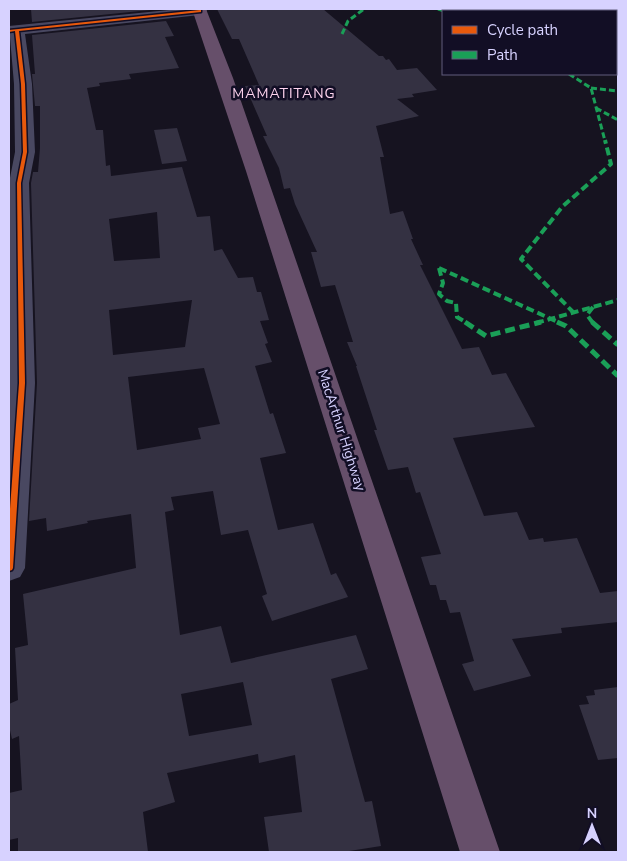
<svg xmlns="http://www.w3.org/2000/svg" width="627" height="861" viewBox="0 0 627 861" font-family="'Nunito Sans',sans-serif">
<rect width="100%" height="100%" fill="#161320"/>
<!-- building -->
<g fill="#343142" fill-rule="evenodd">
<path d="M31 9H160L32 22Z"/>
<path d="M217 9H323L379 56H383L386 60 389 59 397 70 417 68 437 90 412 94 414 97 397 99 419 116 376 126 384 157H380L390 214 403 211 413 239H411L423 265H420L462 349 479 347 492 375 506 373 535 427 453 438 484 516 517 512 529 540 543 538 544 542 577 538 600 593 618 591V622L561 628 562 633 512 639 531 676 474 691 462 664 474 661 460 612 450 613 446 600H440L436 585H430L421 557 441 554 420 492 416 493 408 467 388 470 374 430H377L356 366H357L347 342H353L335 285 321 287 311 252H317L295 204 290 188 284 189 279 168 263 136H267L245 86 259 85 239 39H232Z"/>
<path d="M166 21 174 36 165 37 179 68 129 74 131 79 99 83 100 86 87 88 96 130H103L106 166 110 165 111 176 182 167 197 217 210 216 214 251 222 249 238 278 253 277 257 292H261L269 320 260 321 268 343 265 344 272 362 255 366 270 414 273 413 286 453 260 458 278 530 313 523 331 575 336 573 348 597 272 621 262 596 267 594 248 530 221 535 213 491 171 497 174 510 165 512 180 635 221 626 231 663 356 635 368 669 331 679 365 802 372 801 381 846 343 852H269L264 817 302 812 295 755 259 763 258 754 167 773 175 802 143 812 148 852H18V838L9 840V793L22 790 19 736 12 739 9 726V704L18 700 15 648 28 645 23 594 136 568 131 514 87 521 88 523 47 531 46 518 29 521 37 383 31 183 33 172H38L40 148V106H35L32 74H35L32 35ZM157 212 160 258 114 261 109 219ZM192 300 185 347 113 355 109 310ZM204 368 220 424 198 428 201 439 137 450 128 377ZM243 682 252 725 189 736 181 694Z"/>
<path d="M177 128 187 161 162 164 154 130Z"/>
<path d="M618 687V758L598 760 579 705 589 704 586 696 595 695 594 690Z"/>
</g>
<g fill="none" stroke-linecap="round" stroke-linejoin="round">
<!-- minor -->
<path fill="#494861" fill-rule="evenodd" d="M179 9H206L207 11 205 14 200 15 25 34 32 84 35 152 29 183 35 383 25 568 20 577 9 581V183L15 152 14 84 9 26Z"/>
<!-- highway -->
<path fill="#664f6a" fill-rule="evenodd" d="M192 9H206L233 78 500 852H460L246 171Z"/>
<!-- quiet-far2 -->
<g stroke="#1a9f57" stroke-width="3" stroke-dasharray="6 3" stroke-linecap="butt">
<path d="M438 9 444 11"/>
<path d="M553 11 556 9"/>
<path d="M616 18 618 17"/>
<path d="M342 34 348 21 364 9"/>
<path d="M569 74 591 88 605 141"/>
<path d="M591 88 618 91"/>
<path d="M596 108 618 120"/>
</g>
<!-- quiet-far1 -->
<g stroke="#1a9f57" stroke-width="4" stroke-dasharray="8 4" stroke-linecap="butt">
<path d="M439 268 443 283 439 294 447 301 456 303 457 317 467 323"/>
<path d="M439 268 560 323"/>
<path d="M593 307 587 315 593 323"/>
<path d="M574 313 521 259 562 207 611 164 605 140"/>
<path d="M536 323 618 300"/>
</g>
<!-- quiet -->
<g stroke="#1a9f57" stroke-width="5" stroke-dasharray="10 5" stroke-linecap="butt">
<path d="M465 322 486 336 541 322"/>
<path d="M557 322 566 326 618 376"/>
<path d="M592 322 618 345"/>
</g>
<defs>
<path id="cycleway" d="M200 10H201V12L19 31 25 84 27 152 21 183 25 383 13 568 12 570 9 571V523L19 383 17 183 23 152 21 84 15 31 9 32V30Z"/>
</defs>
<!-- cycleway casing -->
<use href="#cycleway" stroke="#120e25" stroke-width="3"/>
<!-- cycleway -->
<use href="#cycleway" fill="#e8590c" fill-rule="evenodd"/>
</g>
<g text-anchor="middle" stroke-width="5" stroke-linejoin="round" paint-order="stroke">
<!-- far-quarter labels -->
<g font-size="14" letter-spacing="1" fill="#ffd4ef" stroke="#120e25">
<text x="284" y="98">MAMATITANG</text>
</g>
<!-- street labels -->
<g font-size="14" fill="#d7d2ff" stroke="#120e25">
<text transform="translate(342 430) rotate(72)" y="5">MacArthur Highway</text>
</g>
</g>
<!-- border -->
<rect width="627" height="861" fill="none" stroke="#d7d2ff" stroke-width="20"/>
<!-- legend -->
<rect x="442" y="10" width="175" height="65" fill="#120e25" stroke="#615c7c"/>
<rect x="452" y="26" width="25" height="8" fill="#e8590c" stroke="#615c7c"/>
<text x="487" y="35" font-size="15" fill="#d7d2ff">Cycle path</text>
<rect x="452" y="51" width="25" height="8" fill="#1a9f57" stroke="#615c7c"/>
<text x="487" y="60" font-size="15" fill="#d7d2ff">Path</text>
<!-- north arrow -->
<g transform="translate(592 826)" stroke="#120e25" stroke-width="4" paint-order="stroke">
<path d="M0-4L9 19L0 12L-9 19Z" fill="#d7d2ff"/>
<text y="-8" font-size="14" font-weight="bold" text-anchor="middle" fill="#d7d2ff">N</text>
</g>
</svg>
